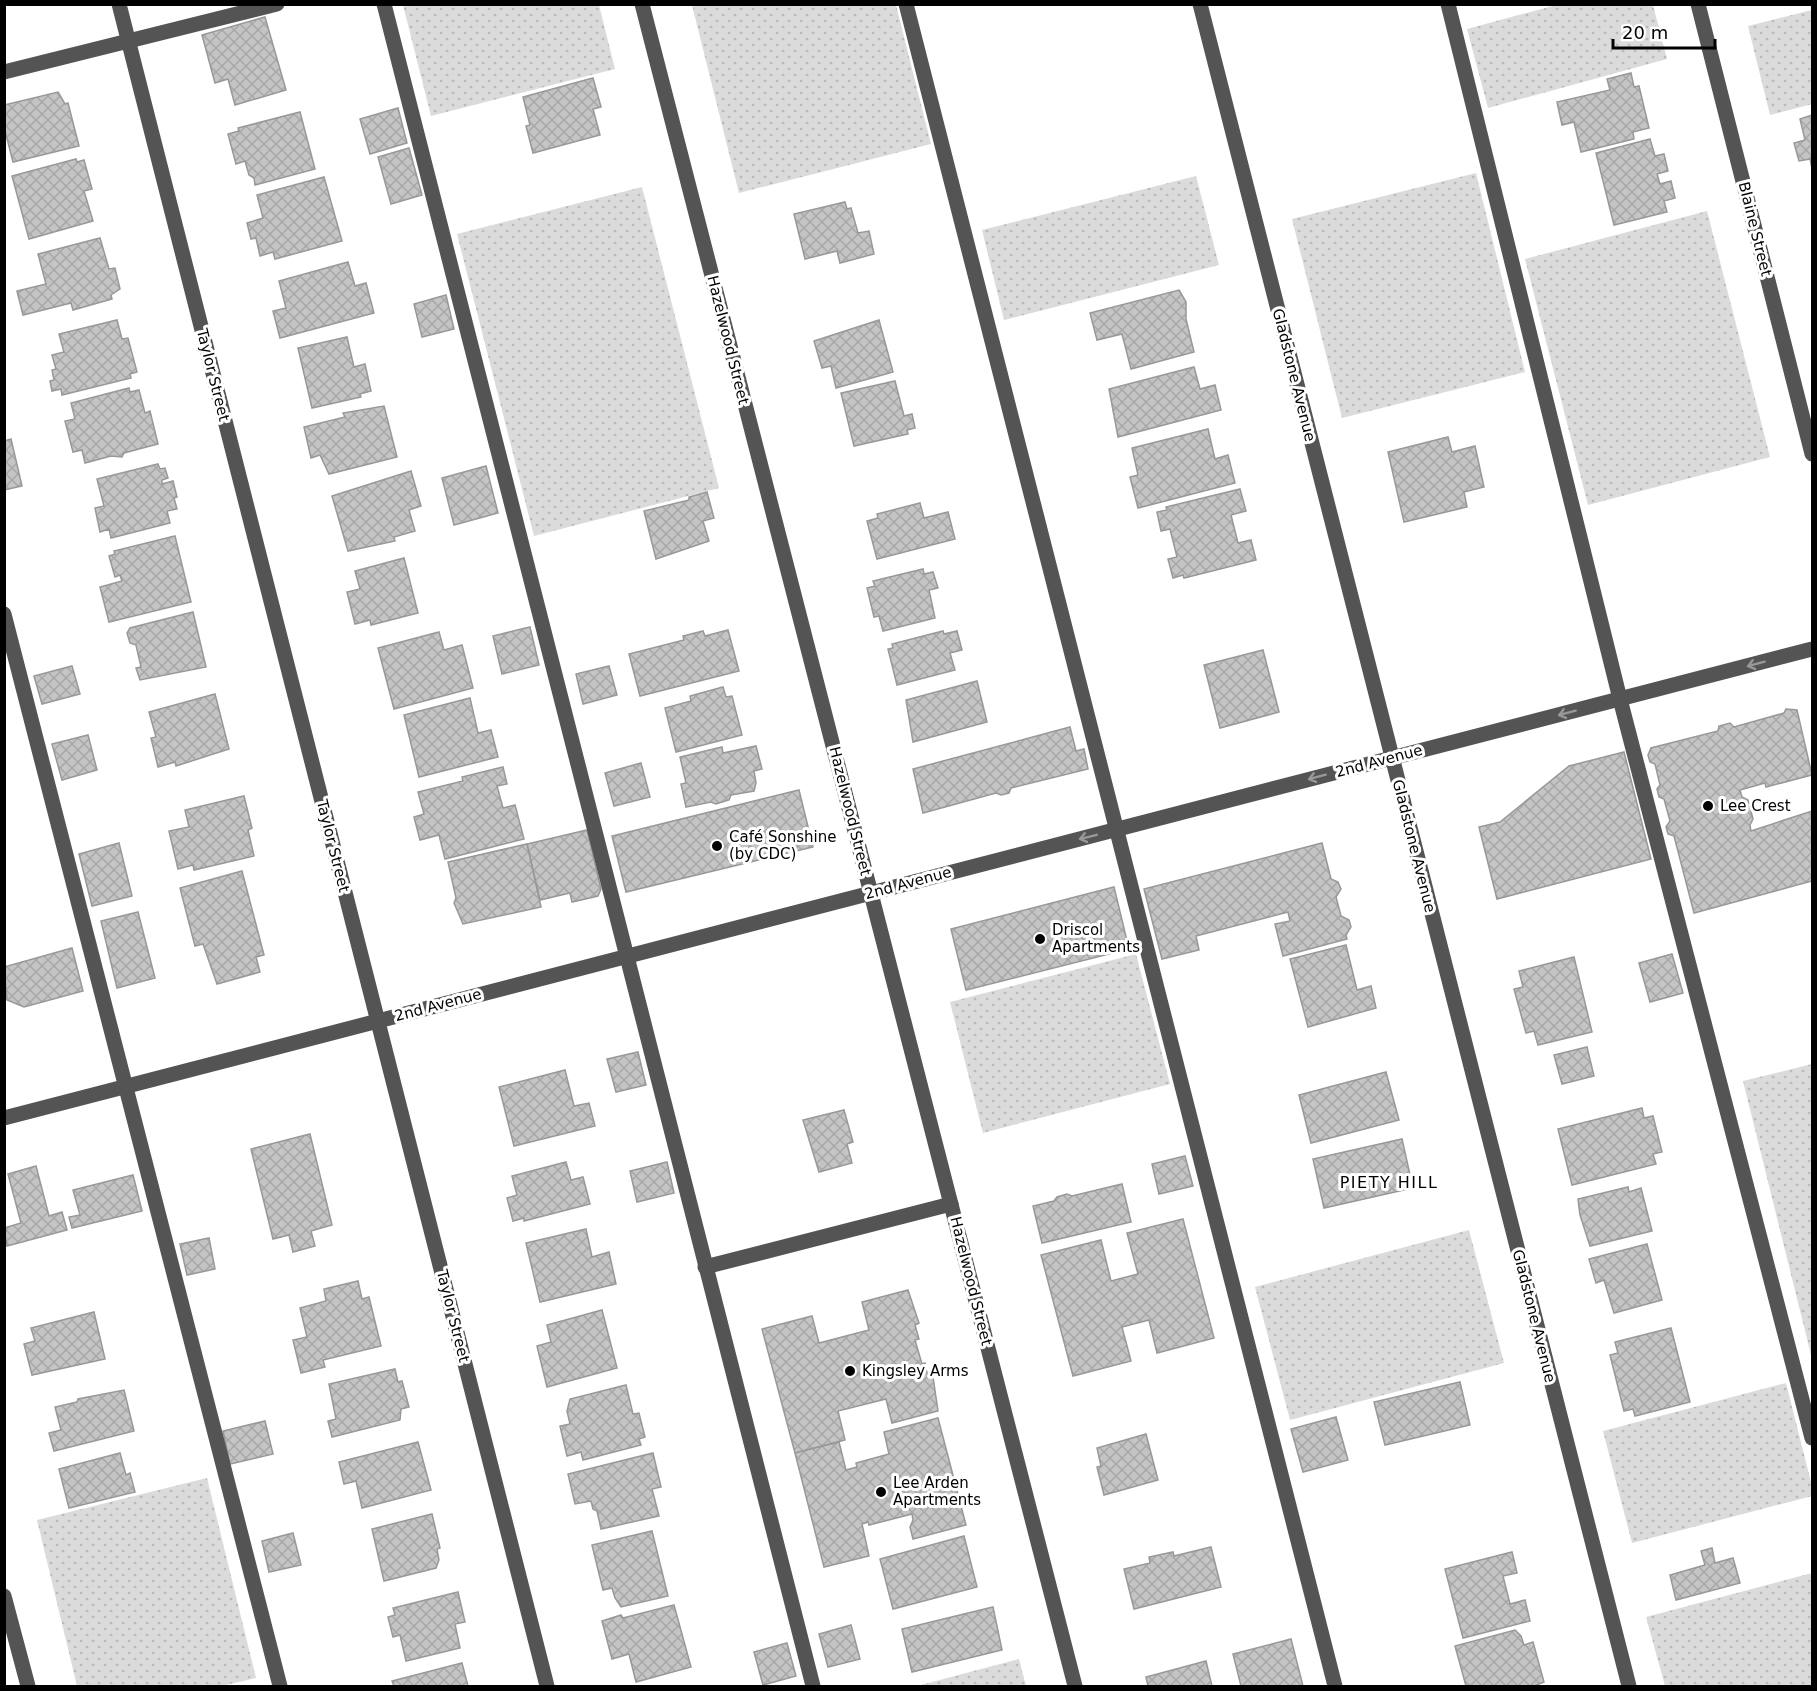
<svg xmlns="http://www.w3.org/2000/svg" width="1817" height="1691" viewBox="0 0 1817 1691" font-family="'DejaVu Sans',sans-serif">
<defs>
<pattern id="grass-dots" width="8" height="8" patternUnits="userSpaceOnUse" patternTransform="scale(1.5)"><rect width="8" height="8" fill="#dbdbdb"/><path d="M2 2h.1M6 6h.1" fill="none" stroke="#bababa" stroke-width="1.8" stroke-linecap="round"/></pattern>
<pattern id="building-cross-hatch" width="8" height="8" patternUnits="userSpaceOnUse" patternTransform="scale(1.5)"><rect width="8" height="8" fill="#c4c4c4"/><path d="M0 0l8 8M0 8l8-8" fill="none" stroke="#a7a7a7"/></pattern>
</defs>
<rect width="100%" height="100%" fill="#fff"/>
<!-- grass -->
<g fill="url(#grass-dots)">
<path d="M403 5H599L615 69 431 116Z"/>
<path d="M692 5H896L931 144 739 193Z"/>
<path d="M1556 5H1653L1667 59 1488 108 1467 29Z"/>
<path d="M1812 10V104L1770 115 1748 26Z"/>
<path d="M1476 173 1525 372 1342 418 1292 219Z"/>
<path d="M1196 176 1219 265 1004 320 982 230Z"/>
<path d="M642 187 719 488 534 536 457 234Z"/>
<path d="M1707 211 1770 457 1588 505 1525 259Z"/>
<path d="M1136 954 1170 1084 983 1133 950 1002Z"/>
<path d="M1812 1064V1359L1743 1081Z"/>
<path d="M1469 1230 1504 1363 1290 1420 1255 1287Z"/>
<path d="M1786 1383 1812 1486V1496L1632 1543 1603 1431Z"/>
<path d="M207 1478 256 1678 222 1686H77L37 1520Z"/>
<path d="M1812 1573V1685L1665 1686 1646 1617Z"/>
<path d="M1019 1659 1026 1686H917Z"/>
</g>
<!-- building -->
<g fill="url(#building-cross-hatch)" stroke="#989898" stroke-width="1.5">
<path d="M265 17 286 90 235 105 228 79 215 83 202 35Z"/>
<path d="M1631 73 1634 87 1639 86 1649 128 1633 132 1634 139 1581 152 1574 122 1562 125 1557 102 1610 90 1607 79Z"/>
<path d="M593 78 601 107 593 109 600 135 533 153 526 126 530 125 523 97Z"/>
<path d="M58 92 65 104 68 103 79 146 13 162 4 127V105Z"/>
<path d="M398 108 407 143 370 154 360 119Z"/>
<path d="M300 112 315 169 255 185 254 178 249 175 245 161 236 164 228 134 239 131 238 128Z"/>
<path d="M1812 115V168L1810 159 1799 161 1794 143 1805 140 1800 119Z"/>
<path d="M1650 139 1655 156 1664 154 1668 171 1657 174 1660 184 1671 181 1675 198 1664 201 1667 212 1614 225 1596 153Z"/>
<path d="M409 148 422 195 391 204 378 157Z"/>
<path d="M76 159 77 162 84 160 92 189 84 191 93 221 29 239 12 176Z"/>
<path d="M324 177 342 241 275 259 273 252 260 256 256 238 251 239 247 223 263 218 257 195Z"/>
<path d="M845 202 847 209 851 208 858 233 869 231 874 254 840 263 837 251 805 259 794 214Z"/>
<path d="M100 238 109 269 115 268 120 289 111 295 112 299 73 310 71 303 23 315 17 291 46 284 38 254Z"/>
<path d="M348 262 355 286 366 283 374 313 280 338 273 311 286 308 279 281Z"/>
<path d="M1179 290 1186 302V319L1194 352 1131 369 1122 334 1097 340 1090 313Z"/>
<path d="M446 295 454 329 422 337 414 304Z"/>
<path d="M117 320 122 339 128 338 137 372 130 374 131 378 62 395 61 389 52 391 50 381 54 380 52 370 56 369 52 355 64 352 59 334Z"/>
<path d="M879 320 893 372 836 388 831 366 822 368 814 341Z"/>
<path d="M347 337 354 367 365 364 371 391 360 394 361 397 312 408 298 348Z"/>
<path d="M1194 367 1200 389 1215 385 1221 410 1118 437 1109 389Z"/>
<path d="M895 381 904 416 912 414 915 428 907 430 908 434 854 446 841 393Z"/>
<path d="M129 388 130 392 139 390 145 413 150 411 158 444 124 453 122 457 111 456 85 463 82 450 73 452 65 421 75 419 71 403Z"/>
<path d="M384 406 397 457 329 474 320 455 311 458 304 427 345 417 343 413Z"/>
<path d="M1208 429 1215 459 1228 455 1235 483 1138 508 1130 477 1138 475 1132 448Z"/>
<path d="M1448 437 1452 452 1475 446 1484 487 1464 492 1467 507 1404 522 1388 452Z"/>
<path d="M11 439 22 486 4 490V441Z"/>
<path d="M158 464 160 469 165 468 168 478 162 480V484L173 481 177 497 174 498 177 509 167 511 170 523 111 538 109 529 100 532 95 508 104 506 97 479Z"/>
<path d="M486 466 498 513 454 525 442 478Z"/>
<path d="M411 471 421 506 409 510 415 531 394 537 395 541 348 551 332 496Z"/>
<path d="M1240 489 1246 511 1231 515 1238 543 1251 540 1256 560 1184 578 1183 575 1173 578 1168 559 1177 557 1170 529 1161 531 1157 512 1167 510 1166 507Z"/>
<path d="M707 492 714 518 703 521 709 541 656 559 644 511 689 500V497Z"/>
<path d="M920 503 924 518 948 512 955 539 877 559 867 521 878 518 877 514Z"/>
<path d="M175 536 191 602 109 622 100 587 122 581 120 575 115 577 109 556 115 554 114 551Z"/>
<path d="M404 558 418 613 371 625 370 620 355 624 347 592 360 589 355 571Z"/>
<path d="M923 569 924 574 933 572 938 588 929 590 935 618 883 631 879 616 874 617 867 588 875 586 873 581Z"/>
<path d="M193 612 206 667 140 680 136 668 141 667 136 645 130 643 127 633 130 628Z"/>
<path d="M530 627 539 665 502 674 493 636Z"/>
<path d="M728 630 739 671 640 696 629 654 684 640 683 636 703 631 705 636Z"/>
<path d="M943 631 944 634 957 631 962 650 950 653 955 670 897 685 888 649 893 648 892 644Z"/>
<path d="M439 632 444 650 462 645 473 688 394 709 378 648Z"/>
<path d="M1263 650 1279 712 1220 728 1204 665Z"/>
<path d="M72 666 80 694 42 704 34 676Z"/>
<path d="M609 666 617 695 583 704 576 674Z"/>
<path d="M977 681 987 722 913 742 906 700Z"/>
<path d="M723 687 726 697 732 696 742 735 676 752 665 708 691 701 690 696Z"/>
<path d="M215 694 229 749 176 766 175 762 158 767 151 738 156 737 149 712Z"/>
<path d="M470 698 478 733 491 730 498 757 419 777 404 715Z"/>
<path d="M1786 709 1797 710 1812 775 1766 787 1765 783 1740 790 1742 797 1748 800 1753 819 1750 825 1751 831 1812 811V881L1694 913 1674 836 1668 834 1666 827 1670 821 1664 799 1659 797 1657 789 1660 785 1655 764 1650 762 1648 755 1651 748 1718 731 1719 726 1730 723 1734 727 1784 713Z"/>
<path d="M1070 727 1076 751 1084 749 1088 769 1011 788 1009 793 1001 795 996 793 923 813 913 769Z"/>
<path d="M88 735 97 770 62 780 52 744Z"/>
<path d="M756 746 762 769 754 771 756 783 754 791 731 795 729 800 716 804 711 802 686 807 681 784 686 783 680 757 722 747 723 753Z"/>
<path d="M1624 752 1651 859 1497 899 1479 827 1500 822 1569 766Z"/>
<path d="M641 763 650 797 614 806 605 773Z"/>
<path d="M503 767 507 784 497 786 503 808 515 805 524 839 445 859 439 835 420 840 414 817 424 814 418 792 463 781 462 777Z"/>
<path d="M799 790 813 847 626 892 612 836Z"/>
<path d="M244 796 252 828 248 830 254 856 194 870 193 865 178 869 169 831 189 827 185 810Z"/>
<path d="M587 830 601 889 598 896 572 902 570 893 540 900 527 844Z"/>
<path d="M119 843 132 896 92 906 79 854Z"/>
<path d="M1322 843 1331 879 1338 882 1341 889 1336 897 1341 916 1349 920 1351 927 1346 935 1347 939 1283 956 1275 924 1290 921 1288 912 1196 936 1199 950 1162 959 1144 889Z"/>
<path d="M527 844 541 907 463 924 454 903 456 898 448 862Z"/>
<path d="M242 871 264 955 256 957 260 972 217 984 203 944 195 946 180 888Z"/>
<path d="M1114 887 1129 949 966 990 951 929Z"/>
<path d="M138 912 155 978 117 988 101 921Z"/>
<path d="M1346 945 1357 990 1371 986 1376 1008 1308 1027 1290 959Z"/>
<path d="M72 948 83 991 24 1007 7 1000 4 967Z"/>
<path d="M1672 954 1683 993 1650 1002 1639 963Z"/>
<path d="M1574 957 1592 1032 1538 1045 1534 1031 1526 1033 1514 989 1523 987 1519 971Z"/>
<path d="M1587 1047 1594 1076 1562 1084 1554 1055Z"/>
<path d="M638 1052 646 1085 616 1092 607 1059Z"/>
<path d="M565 1070 574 1106 589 1103 595 1126 514 1146 499 1087Z"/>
<path d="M1386 1072 1399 1120 1311 1143 1299 1095Z"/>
<path d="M1642 1108 1644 1118 1653 1116 1662 1152 1653 1154 1656 1164 1572 1185 1558 1129Z"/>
<path d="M844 1110 853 1142 847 1144 852 1163 819 1172 803 1120Z"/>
<path d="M310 1134 332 1225 311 1231 315 1246 293 1252 289 1235 273 1239 251 1149Z"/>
<path d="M1402 1139 1413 1188 1324 1208 1313 1159Z"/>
<path d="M1185 1156 1193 1186 1159 1194 1152 1164Z"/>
<path d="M566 1162 571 1180 583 1177 590 1204 524 1221V1218L513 1221 507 1198 517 1195 512 1176Z"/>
<path d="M667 1162 674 1193 637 1202 630 1171Z"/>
<path d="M36 1166 49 1216 62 1212 67 1230 7 1246 4 1228 21 1223 8 1174Z"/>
<path d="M133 1175 142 1211 72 1228 69 1217 80 1215 73 1190Z"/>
<path d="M1122 1184 1131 1222 1042 1243 1033 1206 1054 1201 1057 1197 1067 1194 1072 1196Z"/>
<path d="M1628 1187 1629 1192 1641 1188 1652 1231 1590 1246 1580 1215 1578 1199Z"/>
<path d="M1183 1219 1214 1338 1157 1353 1149 1320 1122 1327 1131 1361 1073 1376 1041 1255 1101 1240 1111 1281 1138 1274 1127 1233Z"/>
<path d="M586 1229 592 1257 609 1252 616 1284 540 1302 526 1243Z"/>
<path d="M209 1238 215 1269 187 1275 180 1244Z"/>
<path d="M1647 1244 1662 1300 1614 1313 1604 1280 1596 1283 1589 1259Z"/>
<path d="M358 1281 362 1299 369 1297 381 1346 323 1360 325 1367 301 1373 293 1340 307 1337 300 1308 326 1301 324 1289Z"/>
<path d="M908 1290 919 1323 915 1325 919 1339 915 1340 922 1364 925 1363 928 1378 933 1377 938 1411 892 1423 886 1399 838 1411 845 1440 795 1453 762 1329 812 1316 819 1343 869 1330 862 1302Z"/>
<path d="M602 1310 617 1368 547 1387 537 1346 551 1342 547 1325Z"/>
<path d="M94 1312 105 1359 32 1375 24 1344 35 1341 31 1328Z"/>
<path d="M1671 1328 1690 1402 1635 1416 1633 1409 1624 1411 1610 1355 1618 1353 1615 1342Z"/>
<path d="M395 1369 398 1382 402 1381 409 1407 401 1409 400 1420 332 1437 328 1421 336 1419 329 1384Z"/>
<path d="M1460 1382 1470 1425 1385 1445 1374 1402Z"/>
<path d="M626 1385 633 1414 639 1413 645 1437 639 1439 641 1445 583 1460 581 1452 567 1456 560 1426 570 1424 567 1411 570 1399Z"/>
<path d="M124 1390 134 1431 54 1451 49 1433 61 1430 55 1407 77 1402 78 1399Z"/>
<path d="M1336 1417 1348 1460 1303 1472 1291 1429Z"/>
<path d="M938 1418 966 1525 913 1539 910 1527 913 1520 912 1514 869 1525 868 1522 862 1524 869 1556 824 1567 795 1453 839 1442 846 1470 857 1467 856 1463 889 1454 884 1432Z"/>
<path d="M265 1421 273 1454 230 1464 223 1431Z"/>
<path d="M1146 1434 1158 1480 1104 1495 1097 1467 1101 1466 1097 1448Z"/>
<path d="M418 1442 431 1490 362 1508 356 1481 344 1484 339 1462Z"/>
<path d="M120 1453 126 1475 130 1473 135 1492 69 1508 59 1469Z"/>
<path d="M653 1453 661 1487 652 1489 659 1516 601 1529 597 1511 593 1509 591 1501 575 1504 568 1474Z"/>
<path d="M432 1514 440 1548 437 1549 439 1560 436 1568 384 1581 372 1529Z"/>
<path d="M652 1531 668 1596 621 1607 615 1598 612 1588 603 1590 592 1545Z"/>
<path d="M293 1533 301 1565 269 1572 262 1541Z"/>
<path d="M964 1536 977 1587 893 1609 880 1559Z"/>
<path d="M1211 1547 1221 1587 1134 1609 1124 1569 1150 1563 1149 1557 1173 1552 1174 1556Z"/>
<path d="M1712 1548 1715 1563 1733 1558 1740 1583 1676 1600 1670 1575 1705 1565 1701 1551Z"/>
<path d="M1512 1552 1517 1573 1503 1576 1510 1604 1525 1600 1530 1621 1463 1638 1445 1569Z"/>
<path d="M458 1592 465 1622 455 1624 460 1648 406 1661 400 1635 393 1637 388 1617 395 1615 393 1608Z"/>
<path d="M674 1605 691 1667 636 1682 629 1654 612 1659 602 1621 621 1615 623 1618Z"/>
<path d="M993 1607 1002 1650 912 1672 902 1629Z"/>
<path d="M851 1625 860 1659 828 1667 819 1634Z"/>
<path d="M1515 1630 1521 1636 1524 1645 1533 1642 1544 1682 1534 1686H1466L1455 1646Z"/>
<path d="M1291 1639 1303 1686H1241L1233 1654Z"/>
<path d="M787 1643 796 1676 763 1685 754 1652Z"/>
<path d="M1206 1661 1212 1686H1148L1146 1677Z"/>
<path d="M462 1663 468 1686H394L392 1681Z"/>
</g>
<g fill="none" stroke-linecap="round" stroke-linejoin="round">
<!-- minor -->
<g stroke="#545454" stroke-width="15">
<path d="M119 4 547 1686"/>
<path d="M384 4 813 1686"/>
<path d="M642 4 1075 1686"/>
<path d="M906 4 1335 1686"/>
<path d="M1200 4 1629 1686"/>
<path d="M1448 4 1620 699 1812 1438"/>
<path d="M1698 4 1812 454"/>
<path d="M4 72 277 4"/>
<path d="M4 614 280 1686"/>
<path d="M4 1118 1812 649"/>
<path d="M705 1267 951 1204"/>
<path d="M4 1596 28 1686"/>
</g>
</g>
<!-- one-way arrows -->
<defs><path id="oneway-shaft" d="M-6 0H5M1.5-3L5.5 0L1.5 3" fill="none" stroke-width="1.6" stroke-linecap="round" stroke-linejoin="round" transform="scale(1.5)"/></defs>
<g stroke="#989898">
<use href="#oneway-shaft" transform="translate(1756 664) rotate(165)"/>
<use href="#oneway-shaft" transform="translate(1567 713) rotate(165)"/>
<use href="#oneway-shaft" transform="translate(1317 777) rotate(165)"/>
<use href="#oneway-shaft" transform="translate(1088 837) rotate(166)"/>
</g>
<!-- markers -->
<g fill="#000" stroke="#fff" stroke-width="2">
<circle cx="1708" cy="806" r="6"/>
<circle cx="717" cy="846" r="6"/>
<circle cx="1040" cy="939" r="6"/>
<circle cx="850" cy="1371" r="6"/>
<circle cx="881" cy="1492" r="6"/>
</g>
<g text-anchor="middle" stroke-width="6" stroke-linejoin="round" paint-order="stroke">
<!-- street labels -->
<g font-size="15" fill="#000" stroke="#fff">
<text transform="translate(1755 229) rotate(76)" y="5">Blaine Street</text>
<text transform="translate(728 340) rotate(76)" y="5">Hazelwood Street</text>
<text transform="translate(213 375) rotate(76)" y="5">Taylor Street</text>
<text transform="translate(1294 375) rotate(76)" y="5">Gladstone Avenue</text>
<text transform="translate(1379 761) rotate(-15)" y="5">2nd Avenue</text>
<text transform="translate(850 811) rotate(76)" y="5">Hazelwood Street</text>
<text transform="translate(333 846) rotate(76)" y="5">Taylor Street</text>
<text transform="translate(1414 846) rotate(76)" y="5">Gladstone Avenue</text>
<text transform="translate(908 883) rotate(-15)" y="5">2nd Avenue</text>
<text transform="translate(438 1005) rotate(-15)" y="5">2nd Avenue</text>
<text transform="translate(971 1281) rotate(76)" y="5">Hazelwood Street</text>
<text transform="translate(453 1316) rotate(76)" y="5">Taylor Street</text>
<text transform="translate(1534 1316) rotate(76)" y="5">Gladstone Avenue</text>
</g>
<!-- poi labels -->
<g font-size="15" fill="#000" stroke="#fff" text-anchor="start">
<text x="1720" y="811">Lee Crest</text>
<text x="729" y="842">Café Sonshine<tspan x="729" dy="17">(by CDC)</tspan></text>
<text x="1052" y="935">Driscol<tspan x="1052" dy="17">Apartments</tspan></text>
<text x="862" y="1376">Kingsley Arms</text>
<text x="893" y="1488">Lee Arden<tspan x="893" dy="17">Apartments</tspan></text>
</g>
<!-- neighbourhood labels -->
<g font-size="16" letter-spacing="1.5" fill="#000" stroke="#fff">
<text x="1389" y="1188">PIETY HILL</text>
</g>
</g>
<!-- border -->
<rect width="1817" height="1691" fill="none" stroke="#000000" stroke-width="12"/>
<!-- scale -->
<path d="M1613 39v9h102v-9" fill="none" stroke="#000000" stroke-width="3"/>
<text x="1622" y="39" font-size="18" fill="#000000" stroke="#ffffff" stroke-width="4.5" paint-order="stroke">20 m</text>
</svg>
